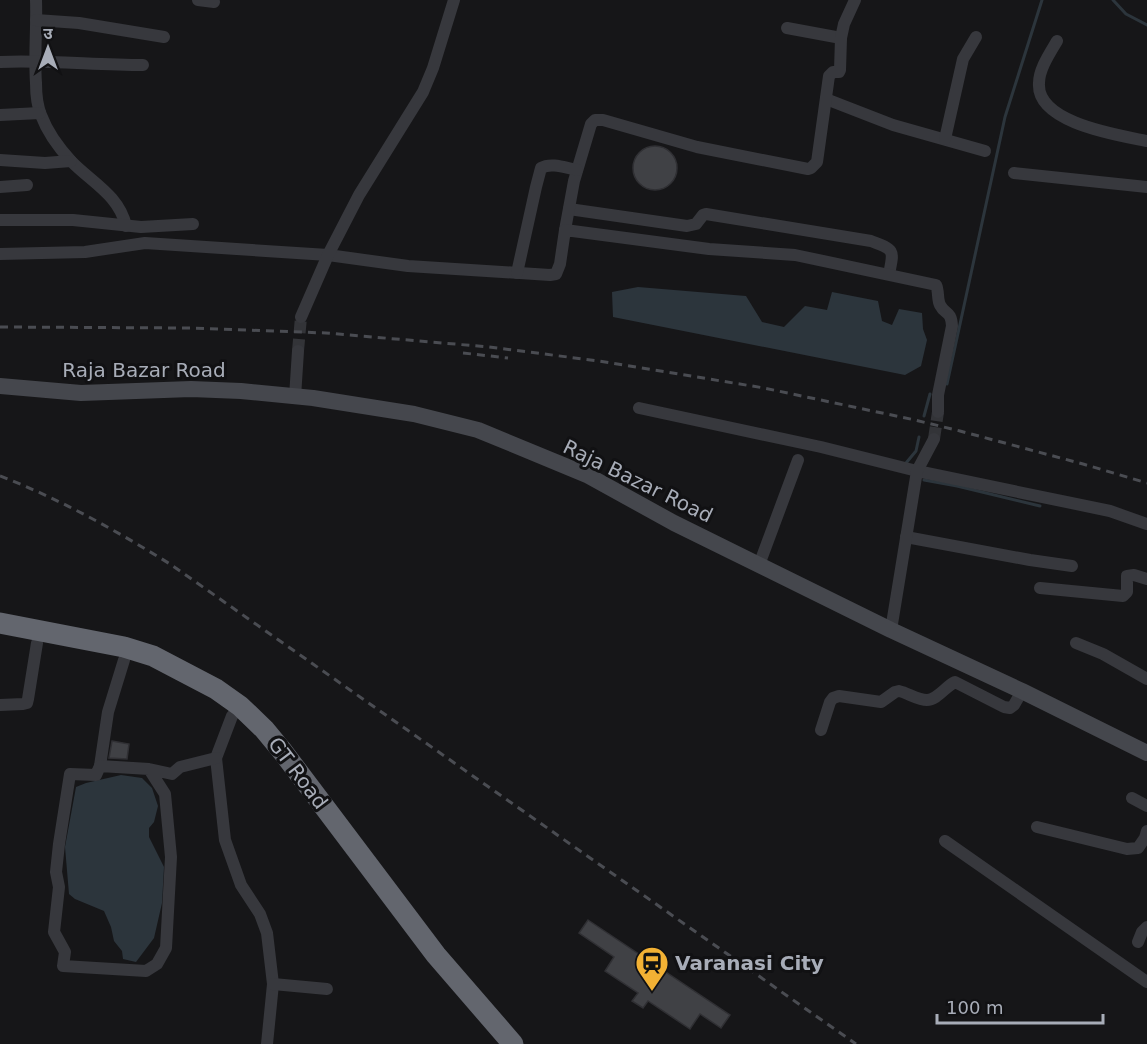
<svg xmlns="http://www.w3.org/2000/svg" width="1147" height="1044" viewBox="0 0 1147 1044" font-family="'DejaVu Sans','Noto Sans Devanagari',sans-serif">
<rect width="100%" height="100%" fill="#161618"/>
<!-- water -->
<g fill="#2c353c">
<path d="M638 287 746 296 762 322 784 327 805 306 827 310 832 292 878 301 882 321 892 325 899 309 922 313 923 329 927 340 921 366 905 375 613 317 612 292Z"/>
<path d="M121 775 142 778 152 788 158 806 154 822 149 828V837L164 867 162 903 154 938 136 962 123 959 122 951 114 941 111 927 104 911 75 899 69 894 65 847 76 787 86 783Z"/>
</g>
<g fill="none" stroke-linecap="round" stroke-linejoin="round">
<!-- stream -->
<g stroke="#2c353c" stroke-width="3">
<path d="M1113 0 1126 14 1147 25"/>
<path d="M947 384 1005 117 1042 0"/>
<path d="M924 416 930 394"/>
<path d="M906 463 916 451 919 437"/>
<path d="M924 480 957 486 1040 506"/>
</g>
</g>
<!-- building -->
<g fill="#404145" stroke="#303034" stroke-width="1.5">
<circle cx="655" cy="168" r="22"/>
<path d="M112 741 129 744 127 759 109 758Z"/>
<path d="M588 920 730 1015 721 1028 700 1014 690 1029 648 1001 643 1008 632 1001 638 993 605 971 614 957 579 933Z"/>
</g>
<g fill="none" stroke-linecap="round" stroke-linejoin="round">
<!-- street-tunnel -->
<g stroke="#333438" stroke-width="12" stroke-dasharray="12 6" stroke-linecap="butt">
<path d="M298 351 301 317"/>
<path d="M934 439 938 412"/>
</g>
<!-- street -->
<g stroke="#37383d" stroke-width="12">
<path d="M36 0C37 28 34 55 36 83 36 93 37 105 41 115 47 131 59 148 71 161 91 182 119 195 126 226"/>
<path d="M198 0 214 2"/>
<path d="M36 20 79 23 164 37"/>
<path d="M787 28 841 38"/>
<path d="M1057 41C1050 53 1039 69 1039 83 1036 123 1118 135 1147 141"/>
<path d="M0 62C48 60 95 65 143 65"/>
<path d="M826 99 893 125 985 151"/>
<path d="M0 115 40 113"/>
<path d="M945 139 963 59 976 37"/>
<path d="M0 160 45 163 71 161"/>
<path d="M1014 173 1147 187"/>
<path d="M0 187 27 185"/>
<path d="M569 209 687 226 696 224 703 215 706 214 871 241C895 250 894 250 889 274"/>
<path d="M0 220H73L141 227 193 224"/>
<path d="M565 230 574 181 591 124 595 120H603L697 147 808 169 811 168 817 162 829 76 833 72H839L840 70 841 38 844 24 855 0"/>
<path d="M0 254 85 252 145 243 328 255 408 266 550 275 556 274 560 264 565 230 709 249 795 255 936 285C939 291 937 299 940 305 945 315 951 310 952 326L938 395V412"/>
<path d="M517 273 536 187 541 168C551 162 566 168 577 170"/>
<path d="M301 317 328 255 359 195 423 92 433 68 454 0"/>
<path d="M295 397 298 351"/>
<path d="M639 408 821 447 917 471 1110 511 1147 524"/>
<path d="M906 537 1030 560 1072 566"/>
<path d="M759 565 798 460"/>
<path d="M1040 588 1123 596 1127 592V576L1134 575 1147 579"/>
<path d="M891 630 917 471 934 439"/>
<path d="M1076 643 1103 654 1147 679"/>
<path d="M0 705 23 704 27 703 28 699 37 643"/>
<path d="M240 706 232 716 216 758 225 840 241 885 260 914 267 933 273 984 267 1044"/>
<path d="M821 730 830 702 833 698 839 696 881 702 895 692 899 691C908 693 918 700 927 700 937 700 946 686 955 682L1004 707 1010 708 1014 705 1022 691"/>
<path d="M100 766 108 712 124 660"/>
<path d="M149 769 165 794 171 857 166 948 157 964 146 971 63 966 65 952 54 932 59 887 56 872 59 844 70 774 96 775 100 766 149 769 172 774 180 767 216 758"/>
<path d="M1132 798 1147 806"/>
<path d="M1037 827 1127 849 1138 848 1145 838 1147 831"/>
<path d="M945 841 1147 982"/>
<path d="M1138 942 1142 932 1147 927"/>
<path d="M273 984 327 989"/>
</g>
<!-- secondary -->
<path stroke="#45474d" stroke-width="16" d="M0 386 81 393 191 389 241 391 313 398 414 414 478 430 587 475 674 523 891 630 1022 691 1147 753"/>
<!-- highway -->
<path stroke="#63666e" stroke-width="21" d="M0 623 124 647 153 656 216 689 240 706 264 729 283 752 436 955 513 1044"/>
<!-- rail -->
<g stroke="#4a4c52" stroke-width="3" stroke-dasharray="8 6" stroke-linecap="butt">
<path d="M0 327 191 328 326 333 489 347 599 361 764 388 915 420 960 431 1083 464 1147 483"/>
<path d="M463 353 508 358"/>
<path d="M0 476C60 499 115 530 170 564L856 1044"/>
</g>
</g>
<!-- icons -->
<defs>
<symbol id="station-pin" viewBox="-11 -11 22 30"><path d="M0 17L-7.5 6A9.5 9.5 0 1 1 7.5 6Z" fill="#f2b134" stroke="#111113"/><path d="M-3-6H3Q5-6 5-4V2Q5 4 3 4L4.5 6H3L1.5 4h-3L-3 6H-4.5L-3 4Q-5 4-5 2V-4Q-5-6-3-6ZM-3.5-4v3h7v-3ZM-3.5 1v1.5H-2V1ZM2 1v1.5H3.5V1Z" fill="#111"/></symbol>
</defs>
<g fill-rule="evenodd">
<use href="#station-pin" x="633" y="944" width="38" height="52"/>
</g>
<g text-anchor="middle" stroke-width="6" stroke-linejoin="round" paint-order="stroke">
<!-- street labels -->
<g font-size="20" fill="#a8adb8" stroke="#111113">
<text x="144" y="377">Raja Bazar Road</text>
<text transform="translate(638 481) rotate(26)" y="7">Raja Bazar Road</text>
<text transform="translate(298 773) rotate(53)" y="7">GT Road</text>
</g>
<!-- poi labels -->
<g font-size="20" font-weight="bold" fill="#a8adb8" stroke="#111113" text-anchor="start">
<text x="675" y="970">Varanasi City</text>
</g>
</g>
<!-- north arrow -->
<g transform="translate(48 48)" stroke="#111113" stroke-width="4.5" paint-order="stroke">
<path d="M0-4.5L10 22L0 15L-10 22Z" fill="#a8adb8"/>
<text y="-9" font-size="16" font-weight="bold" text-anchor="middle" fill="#a8adb8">उ</text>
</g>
<!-- scale -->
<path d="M937 1014v9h166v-9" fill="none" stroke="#a8adb8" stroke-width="3"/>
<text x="946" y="1014" font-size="18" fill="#a8adb8" stroke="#111113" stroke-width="4.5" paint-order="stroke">100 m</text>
</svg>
